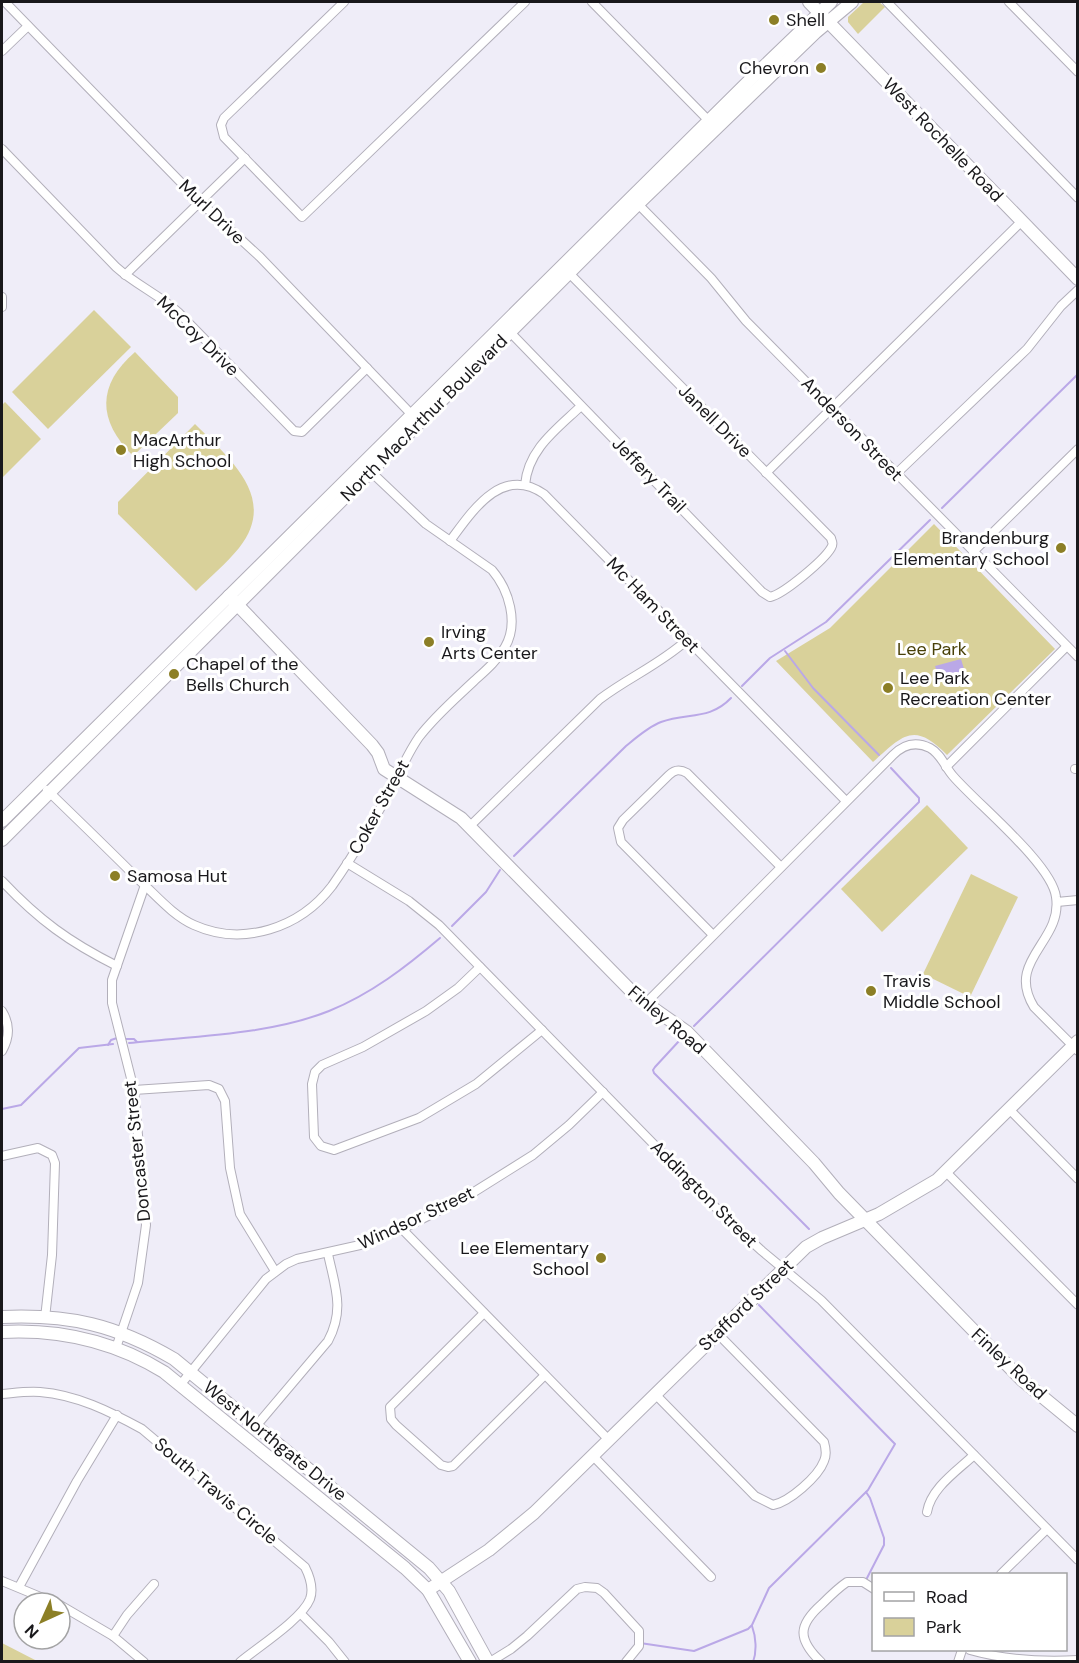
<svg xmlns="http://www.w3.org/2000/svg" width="1079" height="1663" viewBox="0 0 1079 1663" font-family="'DM Sans',sans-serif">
<rect width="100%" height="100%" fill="#efedf8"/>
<!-- green -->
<g fill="#d9d19a">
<path d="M864 2H879L885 7 858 34 848 22V17Z"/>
<path d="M94 310 131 347 48 429 12 392Z"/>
<path d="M135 352 178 397V413L133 456C97 420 97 385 135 352Z"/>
<path d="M5 402 41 439 2 478V405Z"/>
<path d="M195 424C229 458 279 498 239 548 226 564 210 577 196 591L118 514V502Z"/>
<path d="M934 524 1055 649 947 755C914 721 903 735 873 762L776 661 830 628Z"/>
<path d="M927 805 968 848 882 932 841 889Z"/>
<path d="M971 874 1018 897 970 997 923 974Z"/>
<path d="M2 1643 37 1661H2Z"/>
</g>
<!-- water -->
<path fill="#baa8e7" d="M961 659 968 682 958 685 955 674 939 678 935 666Z"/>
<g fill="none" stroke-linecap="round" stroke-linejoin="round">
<!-- stream -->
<g stroke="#baa8e7" stroke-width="2">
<path d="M942 508 1078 374"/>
<path d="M785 651 813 688 879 755"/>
<path d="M742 686 770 658 826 622 930 520"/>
<path d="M514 856 626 746C637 737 648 727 661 722 687 712 709 721 731 698"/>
<path d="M452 926 486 892 500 870"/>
<path d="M694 1026 919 802V798L891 768"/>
<path d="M123 1039H134L137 1042"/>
<path d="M679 1041 655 1067 653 1070 654 1073 809 1229"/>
<path d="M129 1043C194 1036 269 1035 329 1011 371 994 406 967 440 938"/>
<path d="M108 1045 111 1040 117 1038"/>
<path d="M2 1109 21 1105 79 1048 113 1044"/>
<path d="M866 1492 870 1498 884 1538V1545L866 1580"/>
<path d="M752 1626C756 1637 757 1651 753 1662"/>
<path d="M640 1643 694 1651 748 1629 752 1625 769 1588 868 1490 895 1444 759 1305"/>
</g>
<defs>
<g id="street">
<path d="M5 2 200 202 260 257 415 418"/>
<path d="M344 2 224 118 221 125 224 137 302 217 525 2"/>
<path d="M592 2 711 123"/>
<path d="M887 2 1078 198"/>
<path d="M1009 2 1078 72"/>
<path d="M2 51 28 26"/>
<path d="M2 149 116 267C136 285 160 295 179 313L294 431 302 432 367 368"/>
<path d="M636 202 711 278 746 321 1078 657"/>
<path d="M125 275 245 158"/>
<path d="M2 297V307"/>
<path d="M507 329 762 592 770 597C784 594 824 560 831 548 834 543 832 543 831 538L566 270"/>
<path d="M766 473 1022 221"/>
<path d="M896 474 1027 349 1061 306 1078 290"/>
<path d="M525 485C528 449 557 429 581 406"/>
<path d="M450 541C473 510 502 465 544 494L846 801"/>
<path d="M973 552 1078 449"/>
<path d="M946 767 1066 647"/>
<path d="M1075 769H1078"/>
<path d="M47 790C77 819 108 849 138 879 156 895 172 915 194 925 243 947 300 928 332 886 356 852 378 814 397 777 404 763 410 750 419 737 435 716 455 699 474 681 485 671 497 661 505 647 519 623 509 590 492 570L426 524 368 469"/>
<path d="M470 826 600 699C629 677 659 665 687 640"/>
<path d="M347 863 409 901 439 925 728 1220 762 1251 821 1300 1078 1560"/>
<path d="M2 881C39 920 69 942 117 966"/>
<path d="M1057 902 1078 900"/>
<path d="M713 935 621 842 618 828 623 820 669 775C675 769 680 769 687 773L781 867"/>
<path d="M480 967 458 988 426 1011 363 1047 322 1065 315 1072 312 1084 314 1137 321 1146 334 1150 419 1118 476 1084 542 1030"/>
<path d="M645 1004 893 755C904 744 916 741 930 748 941 754 945 767 953 776 977 804 1052 864 1056 897 1063 942 1005 960 1034 1007L1078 1051"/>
<path d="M2 1011C10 1024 10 1037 2 1051"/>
<path d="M134 1090 209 1085 219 1089 225 1101 230 1168 240 1214 275 1271"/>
<path d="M1009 1109 1078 1179"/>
<path d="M2 1156 38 1148 52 1155 55 1163 52 1255 45 1318"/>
<path d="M946 1172 1078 1305"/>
<path d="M402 1229 609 1440"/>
<path d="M484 1313 390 1407 391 1419 396 1425 441 1465 448 1467 453 1466 545 1375"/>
<path d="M116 1348 138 1283 146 1225 134 1090 112 1003V980L145 885"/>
<path d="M181 1384 266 1279 286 1264 297 1259 360 1245 402 1229 466 1197 533 1155 569 1125 603 1092"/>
<path d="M2 1394C14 1393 27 1391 40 1392 77 1395 109 1411 142 1429L305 1567C310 1577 314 1588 310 1599 302 1619 258 1647 240 1662"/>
<path d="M655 1394 755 1496 773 1505C789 1502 818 1477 824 1461 827 1455 826 1449 824 1442L717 1333"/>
<path d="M257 1425 328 1341C345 1309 335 1287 328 1254"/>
<path d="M593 1456 711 1577"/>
<path d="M927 1512C931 1488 957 1471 974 1455"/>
<path d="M1001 1574 1047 1529"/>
<path d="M2 1581 55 1603"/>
<path d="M19 1587 77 1481 117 1415"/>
<path d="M60 1605 113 1636 144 1662"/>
<path d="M301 1614 329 1642 345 1662"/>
<path d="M113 1636 127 1615 154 1584"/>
<path d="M970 1650C1005 1660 1041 1662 1078 1660"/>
<path d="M490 1662 511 1649 527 1636 577 1589 585 1587 597 1588 604 1593 639 1631V1646L626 1662"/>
<path d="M821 1662C797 1639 798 1625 822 1604 830 1596 838 1588 847 1582H863L874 1589"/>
<path d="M958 1662 962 1650"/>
</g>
<g id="secondary">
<path d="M809 2 1078 279"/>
<path d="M229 596 372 745 378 753 384 769 461 818 637 997 687 1032 814 1163 839 1193 1022 1380 1078 1426"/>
<path d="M2 821 754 76 831 2"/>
<path d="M2 840 638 204 816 32 852 2"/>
<path d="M2 1317C69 1314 116 1325 174 1359L429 1568 449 1591 488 1662"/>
<path d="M2 1332C59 1329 115 1342 164 1372L405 1568 428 1590 470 1662"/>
<path d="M428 1590 489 1550 534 1513 806 1247 822 1238 879 1214 937 1180 1078 1041"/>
</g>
</defs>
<!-- street casing -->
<use href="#street" stroke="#b2afba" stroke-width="10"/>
<!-- secondary casing -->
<use href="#secondary" stroke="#b2afba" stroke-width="14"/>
<!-- street -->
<use href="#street" stroke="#fff" stroke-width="8"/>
<!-- secondary -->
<use href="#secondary" stroke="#fff" stroke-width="12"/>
</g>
<!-- markers -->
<g fill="#8c7f26" stroke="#fff" stroke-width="2">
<circle cx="774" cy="20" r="6"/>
<circle cx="821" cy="68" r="6"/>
<circle cx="121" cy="450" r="6"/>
<circle cx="1061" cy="548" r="6"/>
<circle cx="429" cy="642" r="6"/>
<circle cx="174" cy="674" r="6"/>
<circle cx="888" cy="688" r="6"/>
<circle cx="115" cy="876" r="6"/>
<circle cx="871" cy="991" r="6"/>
<circle cx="601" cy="1258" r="6"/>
</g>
<g text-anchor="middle" stroke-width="6" stroke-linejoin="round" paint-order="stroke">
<!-- poi labels -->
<g font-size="18" fill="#19181b" stroke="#fff" text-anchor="start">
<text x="786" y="26">Shell</text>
<text x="809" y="74" text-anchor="end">Chevron</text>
<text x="133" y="446">MacArthur<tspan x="133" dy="21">High School</tspan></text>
<text x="1049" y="544" text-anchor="end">Brandenburg<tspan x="1049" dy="21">Elementary School</tspan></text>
<text x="441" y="638">Irving<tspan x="441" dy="21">Arts Center</tspan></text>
<text x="186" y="670">Chapel of the<tspan x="186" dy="21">Bells Church</tspan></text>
<text x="900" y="684">Lee Park<tspan x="900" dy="21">Recreation Center</tspan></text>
<text x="127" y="882">Samosa Hut</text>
<text x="883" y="987">Travis<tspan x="883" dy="21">Middle School</tspan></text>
<text x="589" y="1254" text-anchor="end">Lee Elementary<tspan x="589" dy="21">School</tspan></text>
</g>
<!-- street labels -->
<g font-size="18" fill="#19181b" stroke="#fff">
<text transform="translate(943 140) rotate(46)" y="6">West Rochelle Road</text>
<text transform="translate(212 212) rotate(44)" y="6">Murl Drive</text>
<text transform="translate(198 336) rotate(44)" y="6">McCoy Drive</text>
<text transform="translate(424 418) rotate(-45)" y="6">North MacArthur Boulevard</text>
<text transform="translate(715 421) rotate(45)" y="6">Janell Drive</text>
<text transform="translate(852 429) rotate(46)" y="6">Anderson Street</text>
<text transform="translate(649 475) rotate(46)" y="6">Jeffery Trail</text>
<text transform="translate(653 605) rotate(46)" y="6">Mc Ham Street</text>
<text transform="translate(379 807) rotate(-61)" y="6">Coker Street</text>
<text transform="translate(667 1020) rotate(40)" y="6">Finley Road</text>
<text transform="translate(137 1151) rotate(-96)" y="6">Doncaster Street</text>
<text transform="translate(704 1194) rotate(45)" y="6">Addington Street</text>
<text transform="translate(416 1218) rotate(-25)" y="6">Windsor Street</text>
<text transform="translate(746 1305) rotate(-44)" y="6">Stafford Street</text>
<text transform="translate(1009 1364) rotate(43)" y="6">Finley Road</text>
<text transform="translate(275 1441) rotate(39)" y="6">West Northgate Drive</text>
<text transform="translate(216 1491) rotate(40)" y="6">South Travis Circle</text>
</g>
<!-- park labels -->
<g font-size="18" fill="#494109" stroke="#fff">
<text x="932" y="655">Lee Park</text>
</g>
</g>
<!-- border -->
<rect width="1079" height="1663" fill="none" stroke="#19181b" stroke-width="6"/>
<!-- legend -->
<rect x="872" y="1573" width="195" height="78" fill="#ffffff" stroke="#a3a3a4" stroke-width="1.5"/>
<rect x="884" y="1592" width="30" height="9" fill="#ffffff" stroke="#a3a3a4" stroke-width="1.5"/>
<text x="926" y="1603" font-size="18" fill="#19181b">Road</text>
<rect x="884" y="1618" width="30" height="18" fill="#d9d19a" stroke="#a3a3a4" stroke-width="1.5"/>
<text x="926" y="1633" font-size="18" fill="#19181b">Park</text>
<!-- north arrow -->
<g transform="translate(42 1621) rotate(225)"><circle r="28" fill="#ffffff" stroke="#a3a3a4" stroke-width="1.5"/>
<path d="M0-4.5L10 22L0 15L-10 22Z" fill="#8c7f26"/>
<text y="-9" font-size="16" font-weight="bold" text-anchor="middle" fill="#19181b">N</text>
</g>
</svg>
